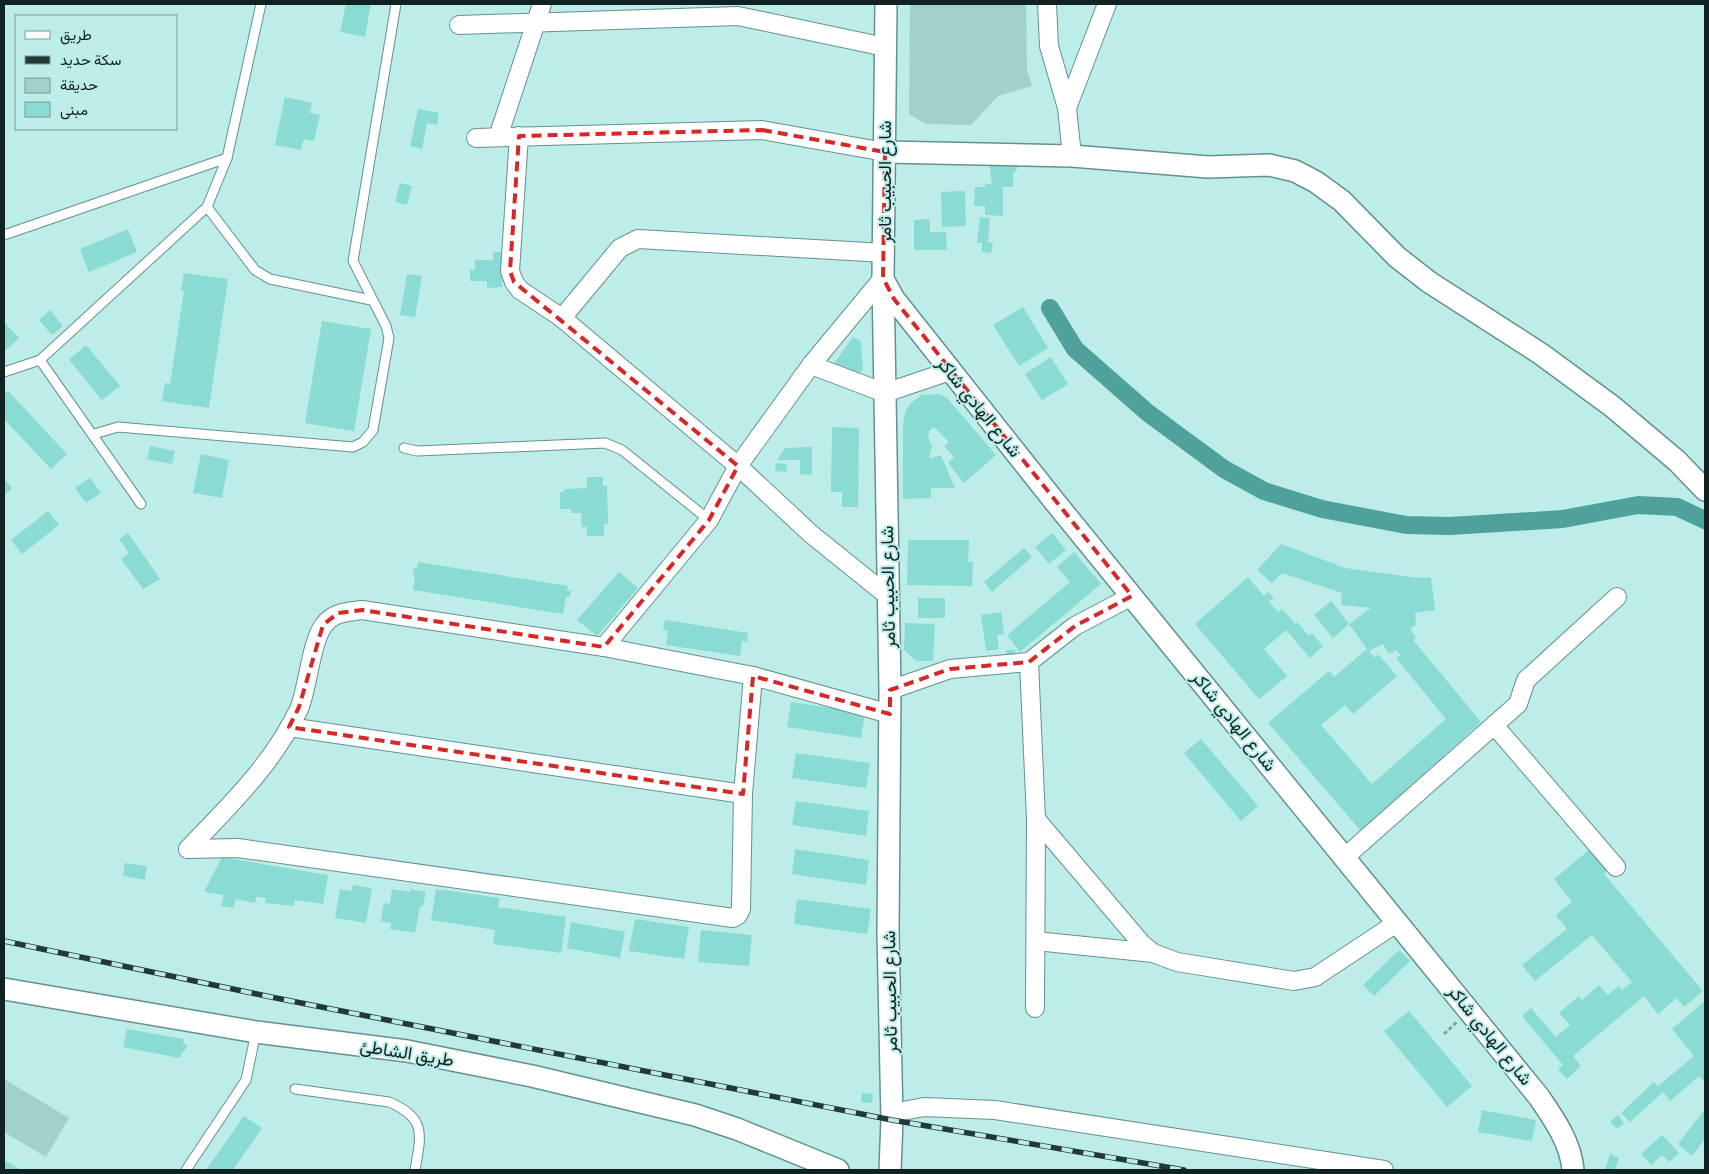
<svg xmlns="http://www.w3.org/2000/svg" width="1709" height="1174" viewBox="0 0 1709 1174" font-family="'Zilla Slab',Vazirmatn,serif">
<rect width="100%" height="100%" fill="#bdede9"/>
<!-- green -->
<g fill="#a0d1cd">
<path d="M910 4H1026L1027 69 1032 86 998 96 971 125 926 124 909 114Z"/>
<path d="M4 1079 69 1118 46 1157 4 1132Z"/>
</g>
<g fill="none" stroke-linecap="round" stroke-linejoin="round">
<!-- canal -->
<path stroke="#4fa19b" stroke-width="18" d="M1050 308 1075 349 1148 413 1224 469 1264 491 1322 509 1406 525 1450 526 1563 519 1638 505 1677 507 1705 520"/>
</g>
<!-- building -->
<g fill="#89dbd4" fill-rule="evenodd">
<path d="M346 4H371L365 37 340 32Z"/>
<path d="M285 97 312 103 310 113 320 115 314 141 304 139 301 150 275 145Z"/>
<path d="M418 109 439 113 437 125 427 123 422 149 410 146Z"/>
<path d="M1018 158V168L1013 173V187H1003V216L985 215V206H974L975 187H985V184H992L989 162Z"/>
<path d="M400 183 412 186 407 205 395 202Z"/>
<path d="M965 191 966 226 942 227 941 192Z"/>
<path d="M980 217 990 218 988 242H993L991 253 982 252V243H977Z"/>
<path d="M930 219V232H946L947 250H914V220Z"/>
<path d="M128 229 137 252 89 272 80 249Z"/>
<path d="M493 252H501L502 287 487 288V281H470V270H475V260H493Z"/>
<path d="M184 273 228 279 209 408 162 401 165 383 170 384 184 291H181Z"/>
<path d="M407 274 422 276 415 317 400 315Z"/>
<path d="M1023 307 1048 348 1019 366 993 325Z"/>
<path d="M50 310 63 326 52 335 39 320Z"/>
<path d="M322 321 371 329 354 431 305 423Z"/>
<path d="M4 322 19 338 4 352Z"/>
<path d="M853 337 861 341 863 369 858 375 833 365Z"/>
<path d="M86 345 120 386 102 400 69 360Z"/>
<path d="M1051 357 1068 384 1042 400 1025 374Z"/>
<path d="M8 391 67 454 51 469 4 419V394Z"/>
<path d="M939 394 947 398 996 455 964 483 948 463 954 457 944 446 949 442 934 427 929 431 928 436 932 447 929 459 941 455 955 488H931V498L903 499V424L906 411 909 405 921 395Z"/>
<path d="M832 427 859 428 858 507H842V492H831Z"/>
<path d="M150 446 175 451 172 464 147 459Z"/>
<path d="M812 447V475L800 474V460H777L785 448Z"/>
<path d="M201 454 229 460 222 498 193 493Z"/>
<path d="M776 463 787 464 786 472 775 471Z"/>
<path d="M587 477H603V486H607L608 524H604V536H587V527H582L581 513H571V509H560V492H564V489L587 488Z"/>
<path d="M90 478 101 493 86 503 75 488Z"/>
<path d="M4 479 12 488 4 496Z"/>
<path d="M48 511 59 525 22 554 11 540Z"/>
<path d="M128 533 160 579 143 589 121 559 129 553 119 539Z"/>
<path d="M1052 533 1066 550 1049 564 1035 547Z"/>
<path d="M908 540H969L968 562H973L972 586 907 585Z"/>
<path d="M1281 544 1345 568 1411 577 1431 578 1435 610 1415 613 1416 625 1410 628 1416 638 1413 640 1481 722 1361 831 1268 723 1329 671 1334 677 1367 649 1349 624 1371 608 1341 605 1342 593 1282 573 1272 583 1257 570ZM1383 644 1389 654 1396 650 1401 655 1396 658 1446 719 1372 784 1321 725 1345 705 1353 714 1397 676 1378 654 1375 658 1369 651Z"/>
<path d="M1024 548 1032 557 992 592 984 582Z"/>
<path d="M1074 552 1101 584 1020 652 1007 635 1070 582 1057 567Z"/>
<path d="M418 562 568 586 567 590 571 591 570 597H566L563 614 413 590 415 575 413 574 414 567 417 568Z"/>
<path d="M619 572 638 588 597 636 577 620Z"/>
<path d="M1248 577 1264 596 1268 592 1274 598 1269 602 1278 612 1282 609 1295 624 1297 622 1309 636 1312 633 1323 646 1310 658 1286 630 1264 649 1287 676 1259 699 1195 624Z"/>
<rect x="918" y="598" width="27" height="20"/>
<path d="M1331 601 1349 624 1333 638 1314 615Z"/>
<path d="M1001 612 1004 634 997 635 999 649 986 651 981 615Z"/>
<path d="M665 620 748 633 747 642 742 641 740 656 666 645 668 631 663 630Z"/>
<path d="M905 623 935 624 933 661H916L904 650Z"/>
<rect x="1006" y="650" width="9" height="7"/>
<path d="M791 702 865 713 861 738 787 727Z"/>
<path d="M1201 739 1258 806 1241 821 1184 753Z"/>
<path d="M796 753 870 763 866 788 792 778Z"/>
<path d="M796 801 869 811 866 836 792 825Z"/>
<path d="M795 849 869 860 866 885 792 874Z"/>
<path d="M1589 850 1607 871 1604 874 1703 991 1684 1007 1677 998 1658 1014 1644 996 1573 1056 1581 1066 1567 1079 1558 1069 1563 1065 1522 1016 1531 1008 1556 1037 1570 1025 1559 1013 1579 996 1582 1000 1599 985 1608 995 1619 986 1622 990 1632 982 1592 935 1535 981 1522 965 1567 929 1556 915 1572 902 1554 879Z"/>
<path d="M222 857 328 875 323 904 295 900 294 906 265 903 266 898 256 897 255 903 236 899 233 908 221 906 224 895 204 892Z"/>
<path d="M125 863 147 866 145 880 123 876Z"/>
<path d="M353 885 372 888 366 923 335 918 340 889 352 891Z"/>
<path d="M392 889 410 892V889L426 892 423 906H420L415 933 390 929 391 923 381 921 384 903 390 904Z"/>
<path d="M436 889 500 898 498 907 566 917 561 953 493 944 495 930 431 920Z"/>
<path d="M797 899 871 909 867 934 794 924Z"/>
<path d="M635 919 689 927 684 959 629 951Z"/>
<path d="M571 922 625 932 620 958 567 948Z"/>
<path d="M701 930 752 935 749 966 698 962Z"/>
<path d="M1399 950 1410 961 1374 996 1363 985Z"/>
<path d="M1705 1001V1083L1699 1076 1670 1101 1663 1092 1630 1122 1621 1113 1654 1082 1658 1086 1694 1056 1672 1029Z"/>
<path d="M1409 1011 1472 1086 1447 1107 1384 1031Z"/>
<path d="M127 1029 184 1039 183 1044 188 1045 179 1058 123 1047Z"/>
<path d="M862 1093 873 1094 872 1103 861 1102Z"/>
<path d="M1705 1109V1139L1692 1156 1678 1144Z"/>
<path d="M1482 1110 1536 1120 1532 1141 1478 1132Z"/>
<path d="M1618 1115 1624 1123 1617 1129 1610 1122Z"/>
<path d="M244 1116 262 1128 233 1170H206Z"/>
<path d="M1662 1135 1679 1153 1669 1162 1662 1155 1651 1165 1641 1154Z"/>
<path d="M1610 1154 1619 1158 1615 1169 1618 1170H1605Z"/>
<path d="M4 1160 21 1170H4Z"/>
</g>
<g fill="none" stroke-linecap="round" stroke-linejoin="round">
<defs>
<g id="service">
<path d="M207 207 255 270 270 279 371 300"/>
<path d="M4 235 227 158"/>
<path d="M40 360 141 504"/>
<path d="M4 372 40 360 207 207 227 158 261 4"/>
<path d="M94 434 118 427 353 447 363 442 373 430 389 338 386 326 353 261 396 4"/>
<path d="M404 448 417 451 605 443 622 450 709 520"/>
<path d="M295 1089 389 1102C427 1118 421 1135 415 1170"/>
<path d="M186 1170 246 1080 256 1032"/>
</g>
<g id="minor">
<path d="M1047 4 1049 46 1067 108 1072 156"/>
<path d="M459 25 738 16 885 47"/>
<path d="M1067 108 1107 4"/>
<path d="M519 136 510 271 514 282 520 290 562 318 738 466 811 534 888 596"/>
<path d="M498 137 542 4"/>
<path d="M476 138 762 130 885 152"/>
<path d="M562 318 620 248 638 239 885 253"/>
<path d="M811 365 885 393 950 371"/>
<path d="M604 647 709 520 738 466 811 365 883 278"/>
<path d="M1029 662 1036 819 1035 1008"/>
<path d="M890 690 950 669 1029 662 1075 626 1132 596"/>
<path d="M1494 725 1616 867"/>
<path d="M289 727 743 794"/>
<path d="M1036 819 1142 944 1153 953 1177 962 1294 981 1315 977 1398 922"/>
<path d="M188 849C229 806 273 764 299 709 308 688 311 641 324 625 333 612 348 612 362 610L604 647 753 676 890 714"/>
<path d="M188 849 238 848 733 918 738 915 741 909 743 794 753 676"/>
<path d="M1345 857 1518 704 1526 680 1617 597"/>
<path d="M1036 941 1153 953"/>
<path d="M892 1113 924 1107 995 1110 1384 1170"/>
</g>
<g id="tertiary">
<path d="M886 4 883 278 890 690 888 933 892 1120 890 1170"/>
<path d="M885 152 1072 156 1208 167 1269 165 1295 171 1316 182 1342 201 1397 257 1429 282 1541 354 1613 407 1677 461 1705 490"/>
<path d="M884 281 894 299 1055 502 1539 1097C1554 1119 1571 1143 1573 1170"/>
<path d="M4 989 256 1032 407 1051 532 1076 695 1115 737 1129 838 1170"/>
</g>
</defs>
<!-- service casing -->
<use href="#service" stroke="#64918e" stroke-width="11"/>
<!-- minor casing -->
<use href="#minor" stroke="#64918e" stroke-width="20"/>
<!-- tertiary casing -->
<use href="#tertiary" stroke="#64918e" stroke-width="24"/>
<!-- path -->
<path stroke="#7da29f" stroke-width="3" stroke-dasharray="4 2.5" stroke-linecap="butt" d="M1444 1034 1457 1022"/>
<!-- service -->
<use href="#service" stroke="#fff" stroke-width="9"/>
<!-- minor -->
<use href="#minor" stroke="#fff" stroke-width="18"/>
<!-- tertiary -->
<use href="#tertiary" stroke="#fff" stroke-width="21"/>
<defs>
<path id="rail" d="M4 941 271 997 892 1120 1184 1170"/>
</defs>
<!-- rail casing -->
<use href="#rail" stroke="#233837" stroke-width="5.5"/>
<!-- rail -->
<use href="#rail" stroke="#bdede9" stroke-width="4" stroke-dasharray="11" stroke-linecap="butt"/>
</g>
<!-- marked area -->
<path fill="none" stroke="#d62828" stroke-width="4" stroke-dasharray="10 6" stroke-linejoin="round" d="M762 130 885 152 883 278 894 299 1132 596 1075 626 1029 662 950 669 890 690V714L753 676 743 794 289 727 299 707 323 625 338 613 362 610 604 647 709 520 738 466 514 282 510 271 519 136Z"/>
<g text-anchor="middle" stroke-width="4" stroke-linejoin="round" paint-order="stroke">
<!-- street labels -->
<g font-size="18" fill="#102221" stroke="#bdede9">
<text transform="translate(885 182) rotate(-90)" y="6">شارع الحبيب ثامر</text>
<text transform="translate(979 407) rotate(51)" y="6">شارع الهادي شاكر</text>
<text transform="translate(888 587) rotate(-91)" y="6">شارع الحبيب ثامر</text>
<text transform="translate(1234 721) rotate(51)" y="6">شارع الهادي شاكر</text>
<text transform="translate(890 992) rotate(-91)" y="6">شارع الحبيب ثامر</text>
<text transform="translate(1490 1035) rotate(51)" y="6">شارع الهادي شاكر</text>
<text transform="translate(407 1053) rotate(9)" y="6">طريق الشاطئ</text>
</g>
</g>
<!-- border -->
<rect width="1709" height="1174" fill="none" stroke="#102221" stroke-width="10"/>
<!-- legend -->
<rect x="15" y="15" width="162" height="115" fill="#bdede9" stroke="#789c99"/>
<rect x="25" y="31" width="25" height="8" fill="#ffffff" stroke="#789c99"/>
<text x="60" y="40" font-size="15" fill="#102221">طريق</text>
<rect x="25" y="56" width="25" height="8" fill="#233837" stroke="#789c99"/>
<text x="60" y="65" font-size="15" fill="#102221">سكة حديد</text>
<rect x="25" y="78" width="25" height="15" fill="#a0d1cd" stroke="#789c99"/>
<text x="60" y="90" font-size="15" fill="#102221">حديقة</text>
<rect x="25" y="102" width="25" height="15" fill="#89dbd4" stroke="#789c99"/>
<text x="60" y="115" font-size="15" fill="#102221">مبنى</text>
</svg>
